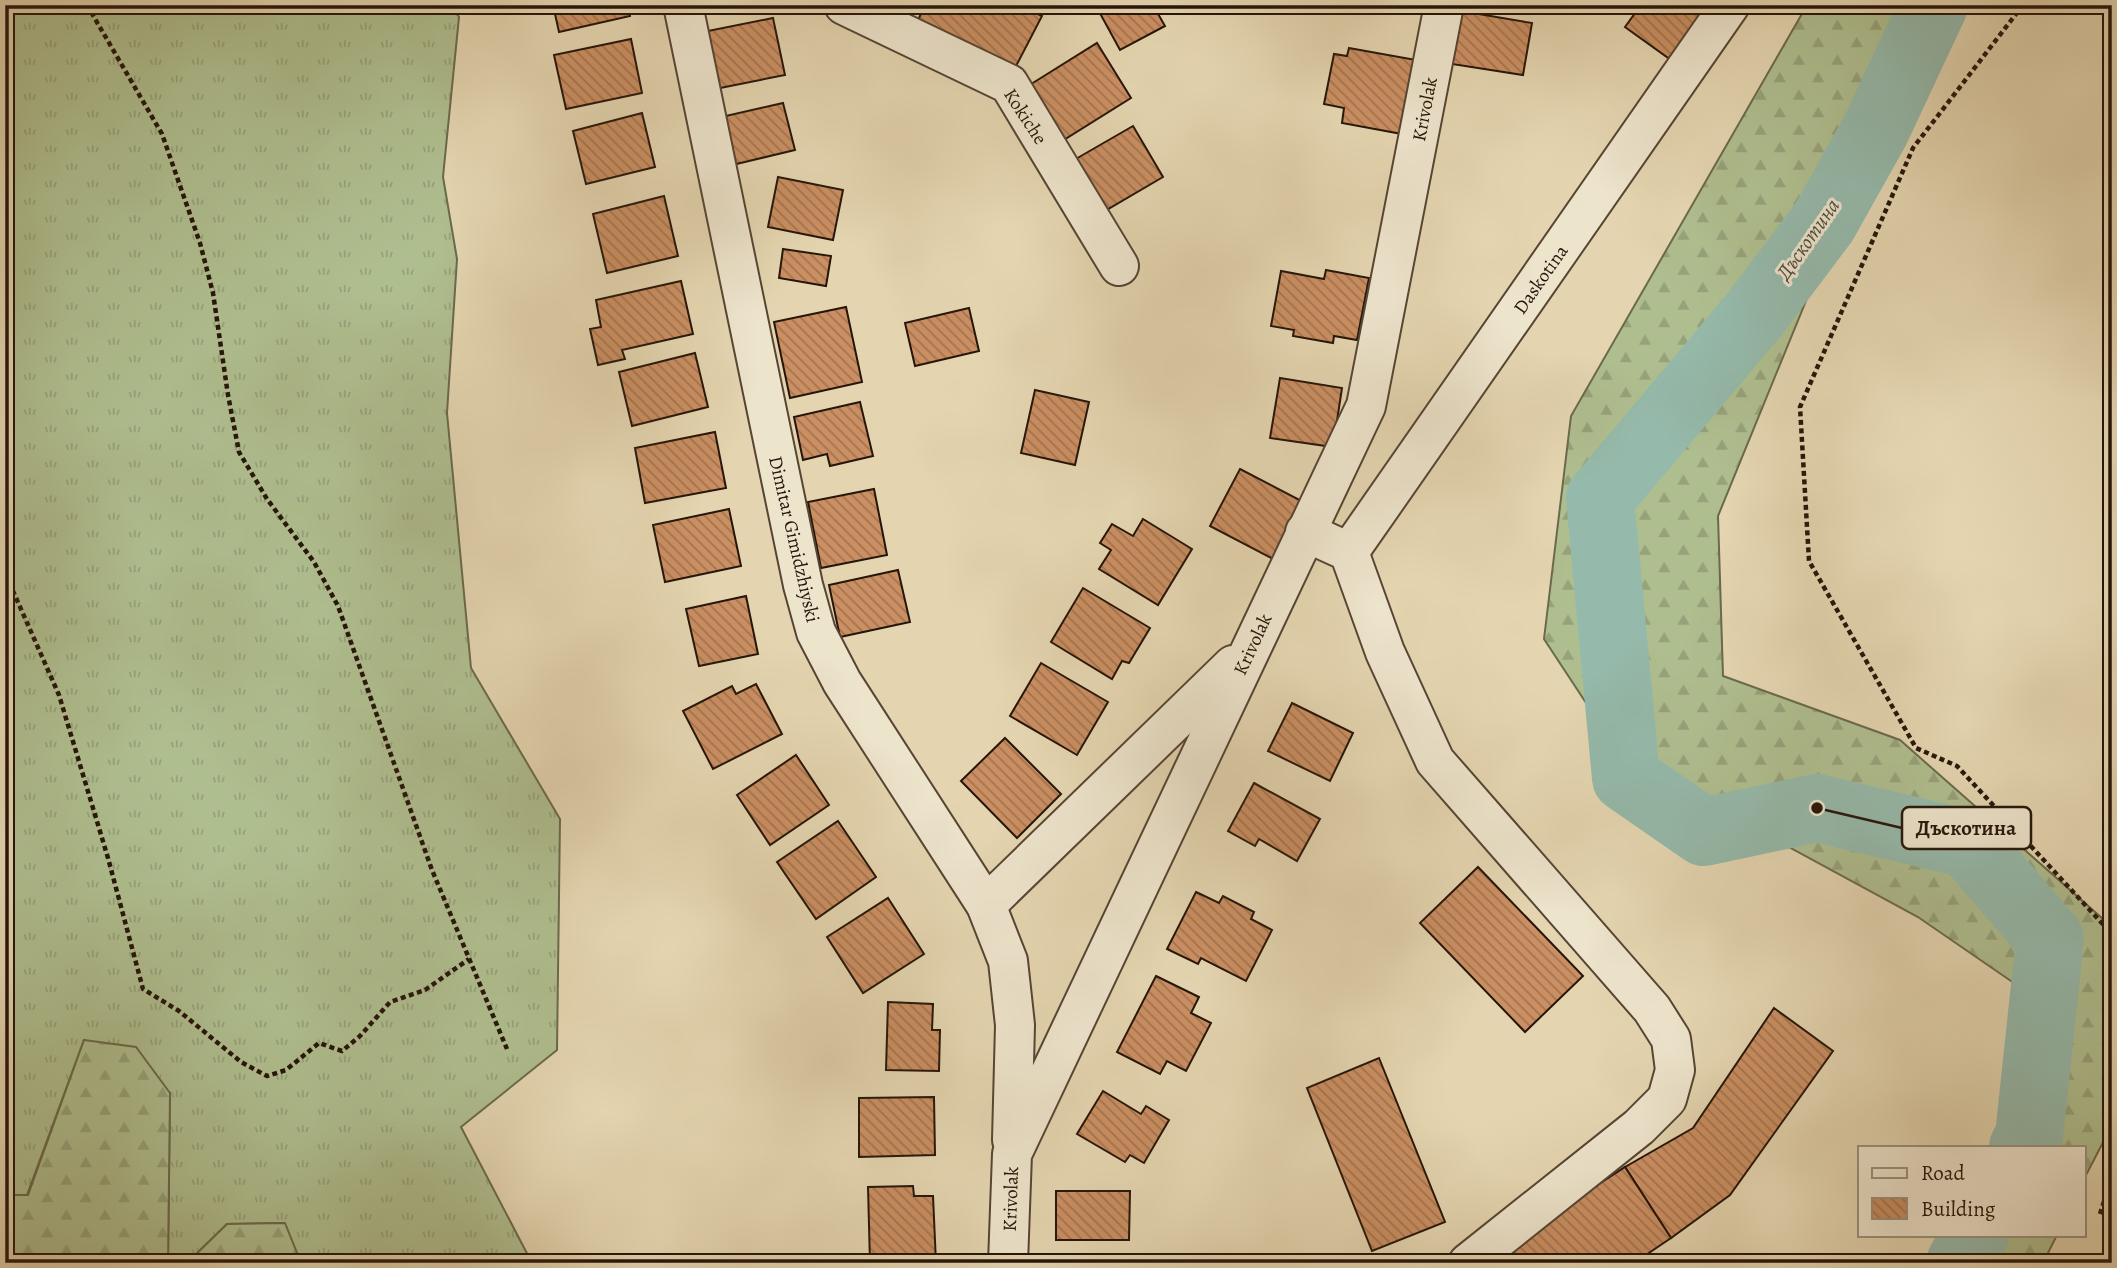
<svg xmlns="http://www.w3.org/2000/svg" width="2117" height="1268" viewBox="0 0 2117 1268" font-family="Alegreya,serif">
<defs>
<pattern id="grass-tufts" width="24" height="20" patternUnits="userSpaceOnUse" patternTransform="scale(1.75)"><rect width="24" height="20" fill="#afbe8f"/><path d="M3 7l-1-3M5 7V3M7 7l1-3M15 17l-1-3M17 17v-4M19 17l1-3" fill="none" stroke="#96a27a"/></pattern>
<pattern id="forest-firs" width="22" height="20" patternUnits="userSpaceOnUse" patternTransform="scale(1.75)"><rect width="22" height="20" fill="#afbe8f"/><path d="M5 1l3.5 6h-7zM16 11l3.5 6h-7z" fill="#96a27a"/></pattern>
<pattern id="building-back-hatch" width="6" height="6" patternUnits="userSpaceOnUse" patternTransform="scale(1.75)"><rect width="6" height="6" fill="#ca8f62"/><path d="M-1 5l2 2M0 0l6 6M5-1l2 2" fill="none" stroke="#a4744f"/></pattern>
</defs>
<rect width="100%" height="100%" fill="#e4d5b0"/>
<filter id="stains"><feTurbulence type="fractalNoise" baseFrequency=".00286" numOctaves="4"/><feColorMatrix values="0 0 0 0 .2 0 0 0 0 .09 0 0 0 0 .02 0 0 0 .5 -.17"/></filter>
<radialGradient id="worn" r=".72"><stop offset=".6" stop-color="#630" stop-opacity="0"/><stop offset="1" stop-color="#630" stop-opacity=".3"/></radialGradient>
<!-- grass -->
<g fill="url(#grass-tufts)" stroke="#6a6a4c" stroke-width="2">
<path d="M5 5H450L459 17 443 177 457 259 447 413 471 668 560 819 557 1050 461 1127 532 1263H301L284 1223 227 1224 187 1263H168L170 1093 84 1040 27 1195H5Z"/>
<path d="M2105 675 2112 690V1133L2109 1131 2103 923Z"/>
</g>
<!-- forest -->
<g fill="url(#forest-firs)" stroke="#6a6a4c" stroke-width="2">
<path d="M1807 5H1936L1907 54 1718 516 1723 676 1900 740 2112 927V1125L2084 1179V1147H1990L2056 1012 1918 917 1621 756 1544 639 1571 416Z"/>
<path d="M84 1040 136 1047 170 1093 168 1263H5V1195H28Z"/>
<path d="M285 1223 301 1263H187L227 1224Z"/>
<path d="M1947 1235H2057L2043 1263H1925Z"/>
</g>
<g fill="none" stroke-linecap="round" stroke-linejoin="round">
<!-- river -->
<g stroke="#95b9aa" stroke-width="68">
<path d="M1934 5 1875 131 1824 222 1754 315 1600 498 1626 778 1704 832 1817 808 1968 844 2050 939 2029 1136 2023 1147"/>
<path d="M1960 1263 1975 1235"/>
</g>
</g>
<!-- building -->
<g fill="url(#building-back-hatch)" stroke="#26150a" stroke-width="2">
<path d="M553 5H628L630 16 559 32Z"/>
<path d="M925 5H1032L1030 10 1042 16 1014 70 918 20Z"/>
<path d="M1153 5 1165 26 1120 50 1096 6Z"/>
<path d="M1641 5H1700L1714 15 1678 65 1625 27Z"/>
<path d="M1461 11 1532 23 1523 75 1452 64Z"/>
<path d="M773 18 785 75 710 90 698 33Z"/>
<path d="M631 39 642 93 566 109 554 55Z"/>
<path d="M1097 43 1131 98 1062 141 1028 86Z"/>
<path d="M1349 48 1416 60 1402 134 1342 123 1344 108 1324 104 1334 54 1347 56Z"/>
<path d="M783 103 795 150 728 166 717 118Z"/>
<path d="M642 113 655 167 586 184 573 131Z"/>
<path d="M1133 126 1163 177 1103 212 1074 160Z"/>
<path d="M778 177 843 190 833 240 768 227Z"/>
<path d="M664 196 678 256 607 273 593 214Z"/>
<path d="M783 249 831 256 826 286 779 278Z"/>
<path d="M1326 270 1369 278 1357 340 1334 336 1333 343 1293 336 1294 330 1271 326 1281 271 1324 279Z"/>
<path d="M681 281 693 334 622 350 625 359 598 365 590 329 601 327 596 300Z"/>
<path d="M846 307 862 382 790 398 774 322Z"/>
<path d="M969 308 979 351 915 366 905 323Z"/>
<path d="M695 353 708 407 632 426 619 372Z"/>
<path d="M1280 378 1342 388 1333 447 1270 438Z"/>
<path d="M1035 390 1089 402 1075 465 1021 453Z"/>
<path d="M860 402 873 456 830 466 827 454 803 460 794 417Z"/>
<path d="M715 432 726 488 645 503 635 448Z"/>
<path d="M1240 469 1311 506 1281 563 1210 526Z"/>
<path d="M874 489 887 555 821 568 808 502Z"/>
<path d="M729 509 741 566 665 582 653 525Z"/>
<path d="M1143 519 1192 549 1158 605 1099 569 1111 550 1100 543 1112 524 1133 536Z"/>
<path d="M898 570 910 622 840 637 829 585Z"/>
<path d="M1083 588 1150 628 1129 663 1122 661 1112 679 1051 642Z"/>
<path d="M746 596 758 654 699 666 686 609Z"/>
<path d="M1041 663 1108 702 1077 755 1010 716Z"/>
<path d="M756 684 782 734 713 769 683 711 732 686 736 694Z"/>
<path d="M1292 703 1353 733 1330 781 1268 751Z"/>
<path d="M1005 738 1061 794 1017 838 961 781Z"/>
<path d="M796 755 829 805 770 845 737 795Z"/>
<path d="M1254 783 1320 819 1297 861 1259 839 1255 846 1228 831Z"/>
<path d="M838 821 876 877 816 919 777 862Z"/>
<path d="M1478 867 1583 976 1525 1032 1420 923Z"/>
<path d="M1196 892 1219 903 1223 896 1254 912 1251 919 1272 930 1246 981 1201 958 1198 964 1167 949Z"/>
<path d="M888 898 924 954 863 993 827 937Z"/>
<path d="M1156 976 1199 997 1191 1013 1211 1023 1186 1071 1167 1061 1160 1074 1117 1052Z"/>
<path d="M888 1002 933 1004 932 1030H940L939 1071 886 1070Z"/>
<path d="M1774 1008 1833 1051 1730 1195 1671 1238 1625 1167 1693 1128Z"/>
<path d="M1379 1058 1445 1222 1372 1251 1307 1088Z"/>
<path d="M1103 1091 1141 1114 1146 1106 1169 1120 1144 1163 1130 1155 1125 1162 1077 1134Z"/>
<path d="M934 1097 935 1155 859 1157V1098Z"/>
<path d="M1625 1167 1671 1238 1634 1263H1478Z"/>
<path d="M913 1186 914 1196H933L936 1263H870L868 1187Z"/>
<path d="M1056 1191H1130L1129 1240H1056Z"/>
</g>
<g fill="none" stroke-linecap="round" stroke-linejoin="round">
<defs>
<g id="minor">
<path d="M683 5 803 585 816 632 842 682 986 905 1008 961 1015 1025 1012 1140"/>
<path d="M844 5 1009 84 1119 266"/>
<path d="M1305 532 1349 552 1385 652 1435 761 1652 1009 1671 1039 1675 1070 1667 1099 1639 1127 1468 1263"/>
<path d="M1349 552 1730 5"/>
<path d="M986 905 1233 665"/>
<path d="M1008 1263 1012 1154 1366 406 1444 5"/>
</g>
</defs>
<!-- minor casing -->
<use href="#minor" stroke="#564534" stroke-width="42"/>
<!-- path -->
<g stroke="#26150a" stroke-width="4.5" stroke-dasharray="5 3.5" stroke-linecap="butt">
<path d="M87 5 162 134 200 243 213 293 228 395 239 452 267 499 314 562 338 606 432 870 507 1049"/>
<path d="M2023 5 1913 148 1800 407 1809 561 1916 748 1957 766 2112 934"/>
<path d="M5 21 23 5"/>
<path d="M5 566 9 582 59 695 108 858 143 989 179 1011 241 1062 267 1076 286 1070 319 1043 342 1051 360 1036 390 1002 425 990 469 959"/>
<path d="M2100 1214 2112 1176"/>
</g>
<!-- minor -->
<use href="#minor" stroke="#ede4cc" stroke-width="38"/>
</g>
<g text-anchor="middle" stroke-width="6" stroke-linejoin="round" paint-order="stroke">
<!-- street labels -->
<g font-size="19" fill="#26150a" stroke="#ede4cc">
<text transform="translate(1424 109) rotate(-79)" y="7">Krivolak</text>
<text transform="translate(1026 116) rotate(57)" y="7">Kokiche</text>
<text transform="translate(1540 279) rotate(-55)" y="7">Daskotina</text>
<text transform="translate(795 539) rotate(77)" y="7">Dimitar Gimidzhiyski</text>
<text transform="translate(1252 644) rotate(-65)" y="7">Krivolak</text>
<text transform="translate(1010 1199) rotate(-88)" y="7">Krivolak</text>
</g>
<!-- water labels -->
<g font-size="21" font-style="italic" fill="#4d4e42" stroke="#ede4cc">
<text transform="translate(1808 239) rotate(-55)" y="7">Дъскотина</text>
</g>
</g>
<!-- callouts -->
<path fill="none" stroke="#26150a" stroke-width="2.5" d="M1817 808L1902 828"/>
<circle fill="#26150a" stroke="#ede4cc" stroke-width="2.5" cx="1817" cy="808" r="7"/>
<rect fill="#ede4cc" stroke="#26150a" stroke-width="2.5" x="1902" y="807" width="129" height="42" rx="7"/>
<g font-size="21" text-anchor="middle" font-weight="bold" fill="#26150a">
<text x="1966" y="835">Дъскотина</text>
</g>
<!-- margin -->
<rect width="2117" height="1268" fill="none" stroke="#e4d5b0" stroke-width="28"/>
<rect x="7" y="7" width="2103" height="1254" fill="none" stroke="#26150a" stroke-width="3.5"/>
<rect x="14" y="14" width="2089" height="1240" fill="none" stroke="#26150a" stroke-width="2"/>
<!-- legend -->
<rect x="1858" y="1146" width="228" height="91" fill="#ede4cc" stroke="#9d917e" stroke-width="2"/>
<rect x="1872" y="1168" width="35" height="10" fill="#ede4cc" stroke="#9d917e" stroke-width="2"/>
<text x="1921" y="1180" font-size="21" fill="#26150a">Road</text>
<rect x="1872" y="1198" width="35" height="21" fill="url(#building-back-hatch)" stroke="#9d917e" stroke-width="2"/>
<text x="1921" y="1216" font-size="21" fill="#26150a">Building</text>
<rect width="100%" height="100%" filter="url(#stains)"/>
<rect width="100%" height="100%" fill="url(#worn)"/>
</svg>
